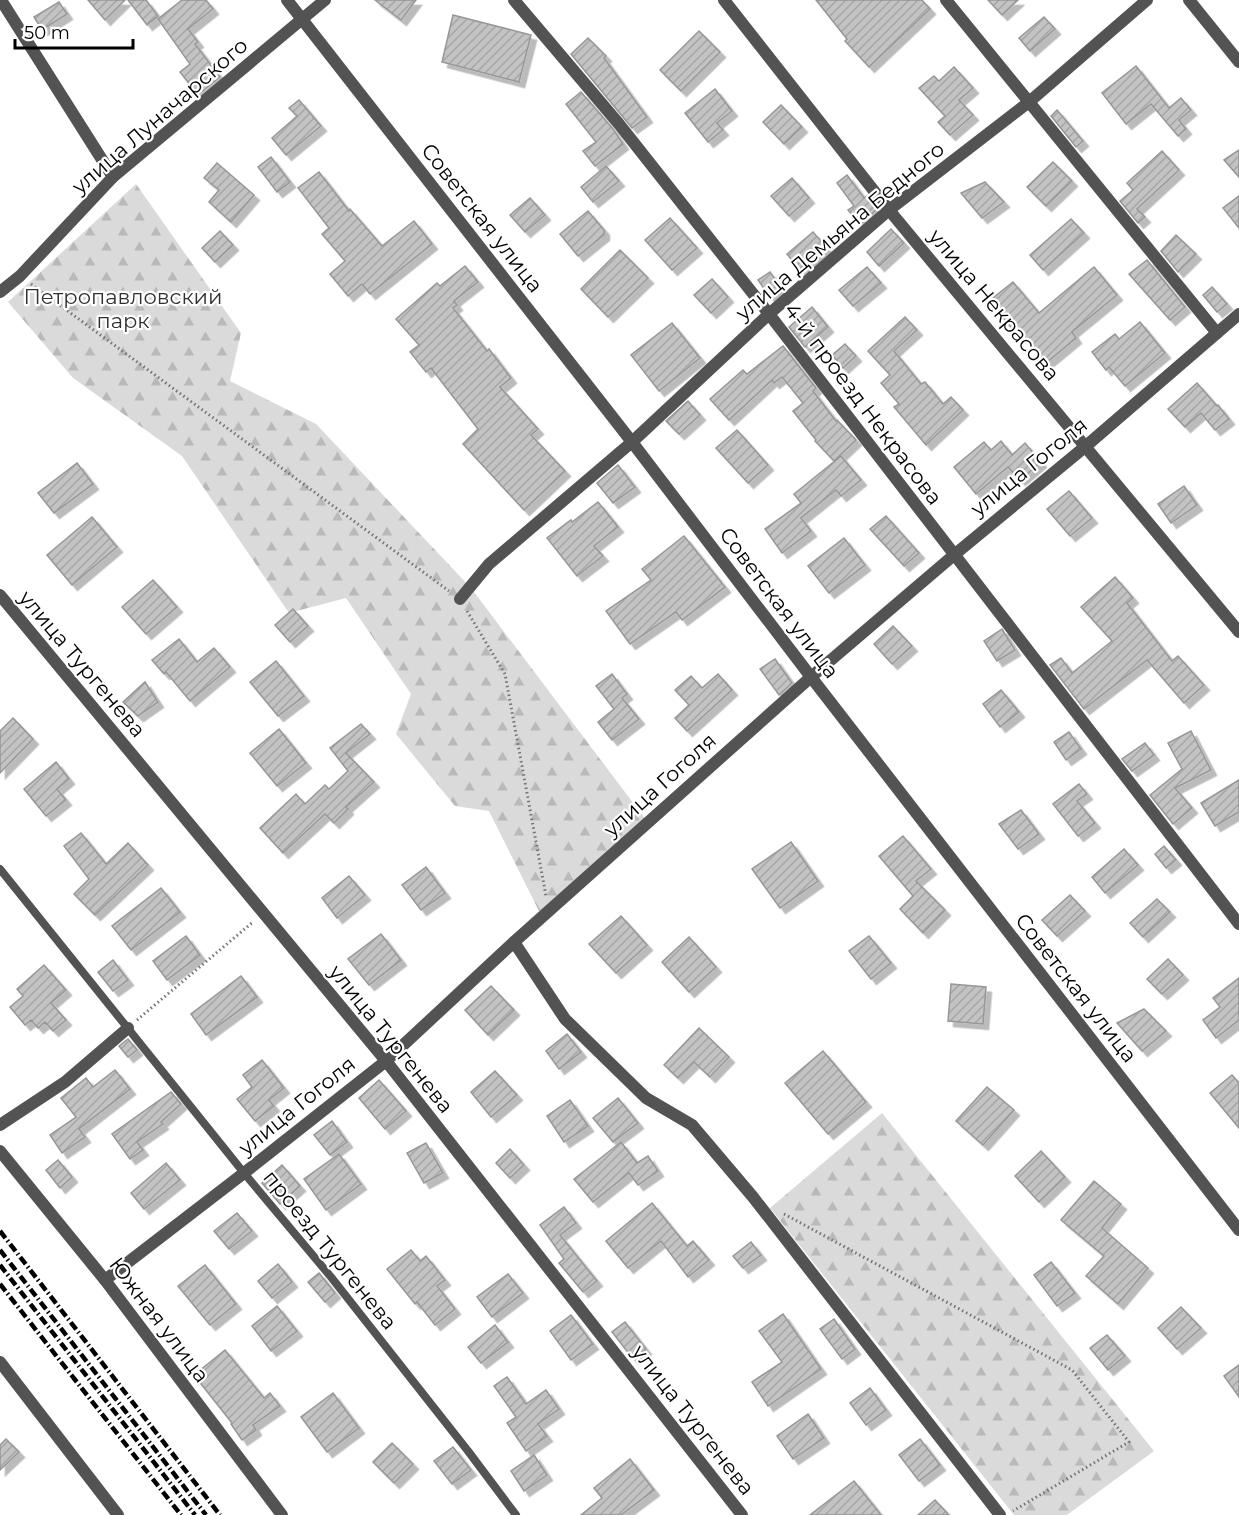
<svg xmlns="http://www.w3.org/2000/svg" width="1239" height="1515" viewBox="0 0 1239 1515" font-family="Montserrat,sans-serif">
<defs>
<pattern id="forest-firs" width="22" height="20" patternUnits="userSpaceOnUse" patternTransform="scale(1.5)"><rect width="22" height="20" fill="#dadada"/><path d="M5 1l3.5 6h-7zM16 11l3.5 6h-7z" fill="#b9b9b9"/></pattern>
<pattern id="building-hatch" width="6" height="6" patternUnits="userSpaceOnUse" patternTransform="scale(1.5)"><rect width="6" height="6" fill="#c3c3c3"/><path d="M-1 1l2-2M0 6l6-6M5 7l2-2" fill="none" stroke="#a6a6a6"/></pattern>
<filter id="shadow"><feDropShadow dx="5.5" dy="5.5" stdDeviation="0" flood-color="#0004"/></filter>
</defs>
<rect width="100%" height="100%" fill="#fff"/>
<!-- forest -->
<g fill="url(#forest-firs)">
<path d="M136 184 241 333 230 381 316 424 471 588 646 820 540 913 489 811 455 806 396 734 411 694 346 598 289 613 182 456 73 378 8 302Z"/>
<path d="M882 1113 1154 1451 1067 1515H1014L770 1208Z"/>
</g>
<!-- building -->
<g fill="url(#building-hatch)" stroke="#979797" stroke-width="1.5" filter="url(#shadow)">
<path d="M88 0H125L105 20Z"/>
<path d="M128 0H146L158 16 147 25Z"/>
<path d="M182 0H206L213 9 188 29 198 42 195 44 220 77 198 95 180 72 190 64 158 19Z"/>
<path d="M375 0H416L401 20Z"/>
<path d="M816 0H922L930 9 869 67 845 41 847 39Z"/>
<path d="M988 0H1018L1002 15Z"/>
<path d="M59 2 67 14 42 30 34 17Z"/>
<path d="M453 15 531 35 519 82 442 62Z"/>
<path d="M1044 17 1055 29 1030 51 1019 38Z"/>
<path d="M699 31 720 52 681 91 660 70Z"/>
<path d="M588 38 606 56 604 58 647 117 632 128 571 54Z"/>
<path d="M1136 66 1169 108 1181 98 1191 110 1179 120 1186 129 1178 136 1151 104 1126 124 1102 93Z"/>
<path d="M954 67 973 88 959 100 973 115 950 135 938 122 945 116 919 88 934 76 939 81Z"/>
<path d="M715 89 732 111 717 123 723 130 708 142 685 113Z"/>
<path d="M581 92 613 129 623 144 595 166 583 151 596 142 566 104Z"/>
<path d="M299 100 321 126 286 155 272 138 297 116 289 108Z"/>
<path d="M781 105 802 127 784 144 763 122Z"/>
<path d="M1057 110 1083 141 1076 147 1051 116Z"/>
<path d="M1239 150V177L1224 160Z"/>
<path d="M1162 151 1179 170 1137 209 1145 217 1138 223 1120 201 1133 190 1127 183Z"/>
<path d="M271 157 290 182 277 192 258 167Z"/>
<path d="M1053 162 1072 181 1046 206 1027 187Z"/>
<path d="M217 163 254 195 231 222 209 202 219 190 204 178Z"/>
<path d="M606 166 619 181 593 202 581 187Z"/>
<path d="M319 172 349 211 350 209 382 246 414 221 432 244 370 294 362 284 348 296 330 274 345 261 322 234 329 228 298 188Z"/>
<path d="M847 175 864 198 867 196 877 209 860 225 848 210 854 206 837 183Z"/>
<path d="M792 178 809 198 789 216 771 196Z"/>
<path d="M985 182 1004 202 982 218 961 193Z"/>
<path d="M1239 196V228L1223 208Z"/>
<path d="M530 198 545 215 525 232 510 215Z"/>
<path d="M588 211 604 230V235L578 256 560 234Z"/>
<path d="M670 218 697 248 672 270 645 240Z"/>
<path d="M1071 219 1084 233 1043 270 1030 255Z"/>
<path d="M891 229 904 243 879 266 867 252Z"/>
<path d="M220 231 233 245 215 262 202 248Z"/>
<path d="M813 232 826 247 799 269 787 254Z"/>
<path d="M1176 235 1196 254 1178 272 1161 251Z"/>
<path d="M620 250 648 278 608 317 581 289Z"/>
<path d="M1147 260 1185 307 1170 320 1129 274Z"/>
<path d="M465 266 478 282 454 301 457 305 453 308 487 351 489 349 511 378 500 387 538 429 531 435 565 471 524 510 463 444 478 429 431 368 426 372 410 352 419 345 396 319 437 283 440 286Z"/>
<path d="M867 267 881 283 853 306 839 290Z"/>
<path d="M1094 267 1117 295 1072 332 1076 338 1046 363 1023 335 1020 338 989 301 1013 282 1039 313Z"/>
<path d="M770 272 781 287 769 296 758 280Z"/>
<path d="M712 279 728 297 711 313 694 295Z"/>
<path d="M1212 287 1227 304 1217 312 1203 295Z"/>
<path d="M812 307 828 327 805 347 789 327Z"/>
<path d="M905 317 917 330 894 351 921 384 925 382 943 404 951 397 963 410 926 445 894 407 899 404 881 383 890 375 868 351Z"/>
<path d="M1140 322 1165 353 1125 386 1109 367 1106 370 1092 352 1115 334 1119 339Z"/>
<path d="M672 323 700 358 659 391 631 355Z"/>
<path d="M845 344 856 356 843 368 832 355Z"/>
<path d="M783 346 816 388 813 391 836 421 837 420 856 440 834 461 815 441 816 440 793 411 803 403 782 377 774 383 772 380 729 420 710 399 743 370 747 374Z"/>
<path d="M1197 383 1217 406 1218 405 1229 419 1215 430 1201 413 1185 427 1168 409Z"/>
<path d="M688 401 700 415 679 434 666 421Z"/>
<path d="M737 430 768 465 748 483 716 448Z"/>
<path d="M1001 441 1012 455 1025 443 1041 462 1020 480 1008 467 976 494 954 467 984 442 991 450Z"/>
<path d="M841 456 861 480 841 496 836 490 801 518 811 531 782 553 765 529 801 503 794 494Z"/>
<path d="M77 463 93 484 54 513 38 493Z"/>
<path d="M618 465 635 487 613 503 597 483Z"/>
<path d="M1184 486 1197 505 1171 523 1158 504Z"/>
<path d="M1069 491 1092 518 1070 536 1047 509Z"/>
<path d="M598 502 618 527 594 546 603 556 577 576 547 538 571 520 572 522Z"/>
<path d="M886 516 919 553 904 566 870 529Z"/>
<path d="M92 517 117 547 72 585 47 555Z"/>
<path d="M684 536 725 587 682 620 676 612 630 644 606 611 651 580 642 569Z"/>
<path d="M844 538 865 565 829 593 808 566Z"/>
<path d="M1115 577 1133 598 1127 603 1172 661 1178 656 1204 685 1184 703 1147 660 1084 709 1050 665 1061 658 1072 673 1112 641 1081 607Z"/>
<path d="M153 580 177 607 146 634 122 607Z"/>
<path d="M293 609 308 626 290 642 275 625Z"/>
<path d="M893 626 912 646 892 664 874 644Z"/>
<path d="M1002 629 1015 650 997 661 984 641Z"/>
<path d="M179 639 197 662 214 648 230 667 190 701 166 672 164 674 152 660Z"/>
<path d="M775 659 792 683 779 695 760 669Z"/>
<path d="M276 661 304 696 278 716 250 682Z"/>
<path d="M612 674 627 694 622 698 639 719 612 740 598 722 614 709 596 686Z"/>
<path d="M718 674 732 690 687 731 675 718 689 705 675 690 691 676 702 688Z"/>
<path d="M145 682 158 702 138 716 123 702Z"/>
<path d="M1001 690 1019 712 1000 727 983 704Z"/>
<path d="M13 718 33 739 0 773V731Z"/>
<path d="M361 724 370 734 346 753 374 782 346 807 348 809 334 823 325 814 283 853 260 828 296 794 305 804 325 785 329 789 348 771 330 748Z"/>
<path d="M279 729 306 763 277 786 250 753Z"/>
<path d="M1191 731 1211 770 1175 788 1192 808 1173 824 1150 795 1182 769 1168 743Z"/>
<path d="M1069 732 1081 749 1066 760 1054 742Z"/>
<path d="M1145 743 1154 755 1132 771 1122 759Z"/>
<path d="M56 762 69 779 57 789 66 800 46 816 24 789Z"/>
<path d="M1239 780V812L1215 826 1201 803Z"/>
<path d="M1079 784 1087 794 1077 801 1095 823 1078 836 1053 804Z"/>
<path d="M1021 810 1039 834 1018 849 999 824Z"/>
<path d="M81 833 106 864 128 843 148 865 95 915 74 894 89 879 64 846Z"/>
<path d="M903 836 931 869 916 881 945 910 923 933 900 909 913 896 879 856Z"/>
<path d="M791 842 818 881 780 908 752 869Z"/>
<path d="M1164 846 1176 860 1166 868 1155 854Z"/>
<path d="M1124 849 1138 865 1105 893 1092 877Z"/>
<path d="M426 867 445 893 421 910 402 885Z"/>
<path d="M349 876 365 895 337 918 322 898Z"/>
<path d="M161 888 180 912 131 950 112 926Z"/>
<path d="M1070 895 1085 911 1057 936 1042 920Z"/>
<path d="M1157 899 1170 912 1143 937 1130 923Z"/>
<path d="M621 916 647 945 616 973 589 944Z"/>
<path d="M381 934 401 960 369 985 348 959Z"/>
<path d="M186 936 200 955 167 980 153 961Z"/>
<path d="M869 936 891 963 871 979 849 951Z"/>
<path d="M689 937 716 967 689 992 662 962Z"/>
<path d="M1168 959 1183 975 1162 994 1147 979Z"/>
<path d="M113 960 128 980 113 991 98 972Z"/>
<path d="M44 965 66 990 51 1003 66 1020 53 1031 45 1022 38 1028 31 1020 25 1025 10 1007 23 996 17 989Z"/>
<path d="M241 976 257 997 206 1035 191 1014Z"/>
<path d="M1239 978V1020L1216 1038 1203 1020 1220 1007 1213 998Z"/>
<path d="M951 984 986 987 983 1024 948 1021Z"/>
<path d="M491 986 514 1010 488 1035 465 1010Z"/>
<path d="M1144 1009 1166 1031 1142 1051 1117 1023Z"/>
<path d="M699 1028 729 1057 710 1077 694 1062 678 1078 664 1065Z"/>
<path d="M567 1034 581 1052 559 1069 546 1051Z"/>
<path d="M128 1039 137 1050 128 1057 119 1046Z"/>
<path d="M823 1051 866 1102 828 1134 785 1083Z"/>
<path d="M262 1060 284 1088 269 1100 274 1106 255 1121 237 1099 252 1087 243 1075Z"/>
<path d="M115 1070 130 1089 79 1129 85 1137 62 1153 50 1135 76 1117 61 1098 86 1078 93 1087Z"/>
<path d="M495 1071 517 1095 491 1117 471 1092Z"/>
<path d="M1232 1075 1239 1083V1128L1210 1093Z"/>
<path d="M379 1080 406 1111 385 1129 359 1098Z"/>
<path d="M987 1087 1014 1110 983 1145 956 1121Z"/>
<path d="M171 1092 181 1104 161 1122 163 1124 137 1142 143 1150 130 1159 112 1134Z"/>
<path d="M618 1098 638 1123 613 1142 593 1118Z"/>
<path d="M570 1100 588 1126 564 1142 547 1116Z"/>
<path d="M332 1121 347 1142 330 1155 314 1135Z"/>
<path d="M621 1142 637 1163 648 1156 658 1171 638 1185 629 1173 593 1202 574 1179Z"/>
<path d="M426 1143 443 1173 424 1183 407 1153Z"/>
<path d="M510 1149 524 1165 510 1178 496 1163Z"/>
<path d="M1041 1151 1065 1177 1039 1202 1015 1176Z"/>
<path d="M339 1154 361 1184 326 1210 304 1179Z"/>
<path d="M58 1160 72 1177 60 1188 46 1170Z"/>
<path d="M166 1163 180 1180 144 1209 131 1193Z"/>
<path d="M282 1165 300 1186 280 1204 262 1183Z"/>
<path d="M1094 1181 1121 1204 1102 1228 1148 1268 1118 1304 1086 1276 1104 1256 1061 1220Z"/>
<path d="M652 1203 687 1246 693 1241 709 1260 688 1277 661 1241 628 1268 606 1241Z"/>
<path d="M564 1207 576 1223 560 1235 597 1281 583 1292 559 1263 564 1259 540 1225Z"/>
<path d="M237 1213 252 1231 229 1249 214 1231Z"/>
<path d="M751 1242 761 1255 743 1268 733 1256Z"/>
<path d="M411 1250 420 1261 426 1256 445 1280 437 1286 455 1309 435 1325 417 1302 415 1304 387 1269Z"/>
<path d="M1051 1262 1075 1293 1057 1306 1034 1275Z"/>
<path d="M278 1264 292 1282 272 1298 258 1281Z"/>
<path d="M205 1265 236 1304 210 1325 178 1286Z"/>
<path d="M319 1273 335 1293 325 1302 308 1282Z"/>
<path d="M508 1274 523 1293 492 1317 477 1297Z"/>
<path d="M277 1306 297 1331 271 1351 252 1326Z"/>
<path d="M1181 1307 1201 1328 1177 1349 1158 1328Z"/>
<path d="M783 1314 821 1369 768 1406 752 1382 782 1362 759 1331Z"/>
<path d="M571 1315 593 1344 571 1360 550 1331Z"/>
<path d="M834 1319 855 1349 842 1359 820 1329Z"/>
<path d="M625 1322 646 1349 633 1359 612 1332Z"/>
<path d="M495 1325 508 1342 481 1363 468 1347Z"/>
<path d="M1107 1335 1125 1356 1108 1370 1090 1348Z"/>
<path d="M225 1350 264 1398 270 1393 280 1406 253 1425 256 1430 242 1440 231 1424 232 1423 194 1375Z"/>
<path d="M1239 1365V1397L1224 1376Z"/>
<path d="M507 1377 526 1404 546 1390 559 1409 538 1424 547 1436 526 1451 507 1423 516 1417 494 1386Z"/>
<path d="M870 1388 886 1410 866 1425 850 1403Z"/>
<path d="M333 1393 359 1428 327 1452 301 1417Z"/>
<path d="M808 1414 824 1438 793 1459 777 1436Z"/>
<path d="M6 1439 19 1452 0 1470V1445Z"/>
<path d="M920 1439 940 1465 919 1481 899 1455Z"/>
<path d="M392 1443 413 1464 394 1483 373 1462Z"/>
<path d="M453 1447 471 1470 452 1484 434 1461Z"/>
<path d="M534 1455 547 1475 524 1491 511 1471Z"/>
<path d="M630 1459 654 1490 621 1515H581L602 1498 594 1488Z"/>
<path d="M854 1481 881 1515H810Z"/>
<path d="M935 1500 949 1515H918Z"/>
</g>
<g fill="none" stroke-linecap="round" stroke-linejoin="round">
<!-- path -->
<g stroke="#757575" stroke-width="3" stroke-dasharray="1.5 3" stroke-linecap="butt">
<path d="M31 284 449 591"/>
<path d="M467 611 505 674 546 896"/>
<path d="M137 1020 253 922"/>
<path d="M784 1214 1072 1370 1129 1442 1013 1511"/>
</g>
<!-- service -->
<path stroke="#535353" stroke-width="8" d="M0 869 244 1173 331 1277 468 1451 516 1515"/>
<!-- minor -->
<g stroke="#535353" stroke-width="12">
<path d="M1 0 113 177"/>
<path d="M514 0 619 124 769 314 1239 924"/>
<path d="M724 0 889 210 1239 632"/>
<path d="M946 0 1217 333"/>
<path d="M0 595 386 1061 742 1515"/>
<path d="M460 599 489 564 632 442 769 314 889 210 1029 102 1147 0"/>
<path d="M514 942 565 1019 646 1098 692 1125 753 1197 1000 1515"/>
<path d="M0 1125 65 1082 128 1028"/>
<path d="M0 1362 118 1515"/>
</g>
<!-- tertiary -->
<g stroke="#535353" stroke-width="12">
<path d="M287 0 632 442 811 677 1239 1230"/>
<path d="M1189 0 1239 62"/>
<path d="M0 292 20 276 113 177 325 0"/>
<path d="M0 1151 105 1280 282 1515"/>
<path d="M105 1280 244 1173 386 1061 514 942 811 677 954 555 1086 446 1239 314"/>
</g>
<!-- rail -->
<g stroke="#000" stroke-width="4.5" stroke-dasharray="9 3 1.5 3" stroke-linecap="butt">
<path d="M0 1231 220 1515"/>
<path d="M0 1250 206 1515"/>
<path d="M0 1265 195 1515"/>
<path d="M0 1284 181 1515"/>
</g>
</g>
<g text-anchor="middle" stroke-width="4.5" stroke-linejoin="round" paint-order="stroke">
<!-- street labels -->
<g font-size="21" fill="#000" stroke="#fff">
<text transform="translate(160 116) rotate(-41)" y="7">улица Луначарского</text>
<text transform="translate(482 218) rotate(52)" y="7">Советская улица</text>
<text transform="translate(840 231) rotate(-40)" y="7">улица Демьяна Бедного</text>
<text transform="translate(994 305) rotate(50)" y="7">улица Некрасова</text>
<text transform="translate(863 404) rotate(53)" y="7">4-й проезд Некрасова</text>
<text transform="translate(1029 467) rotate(-39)" y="7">улица Гоголя</text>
<text transform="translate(779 603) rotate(53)" y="7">Советская улица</text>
<text transform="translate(82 664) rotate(50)" y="7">улица Тургенева</text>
<text transform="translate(660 785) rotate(-42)" y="7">улица Гоголя</text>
<text transform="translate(1076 988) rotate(52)" y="7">Советская улица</text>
<text transform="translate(391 1039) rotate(51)" y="7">улица Тургенева</text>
<text transform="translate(297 1106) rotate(-39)" y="7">улица Гоголя</text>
<text transform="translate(330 1250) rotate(51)" y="7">проезд Тургенева</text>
<text transform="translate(159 1320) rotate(53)" y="7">Южная улица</text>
<text transform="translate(693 1420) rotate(52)" y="7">улица Тургенева</text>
</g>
<!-- park labels -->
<g font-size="21" fill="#313131" stroke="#fff">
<text x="123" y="304">Петропавловский<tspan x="123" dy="24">парк</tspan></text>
</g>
</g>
<!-- scale -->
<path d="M15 39v9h118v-9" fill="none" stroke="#000000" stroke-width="3"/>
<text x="24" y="39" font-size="18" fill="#000000" stroke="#ffffff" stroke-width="4.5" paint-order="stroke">50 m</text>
</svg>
